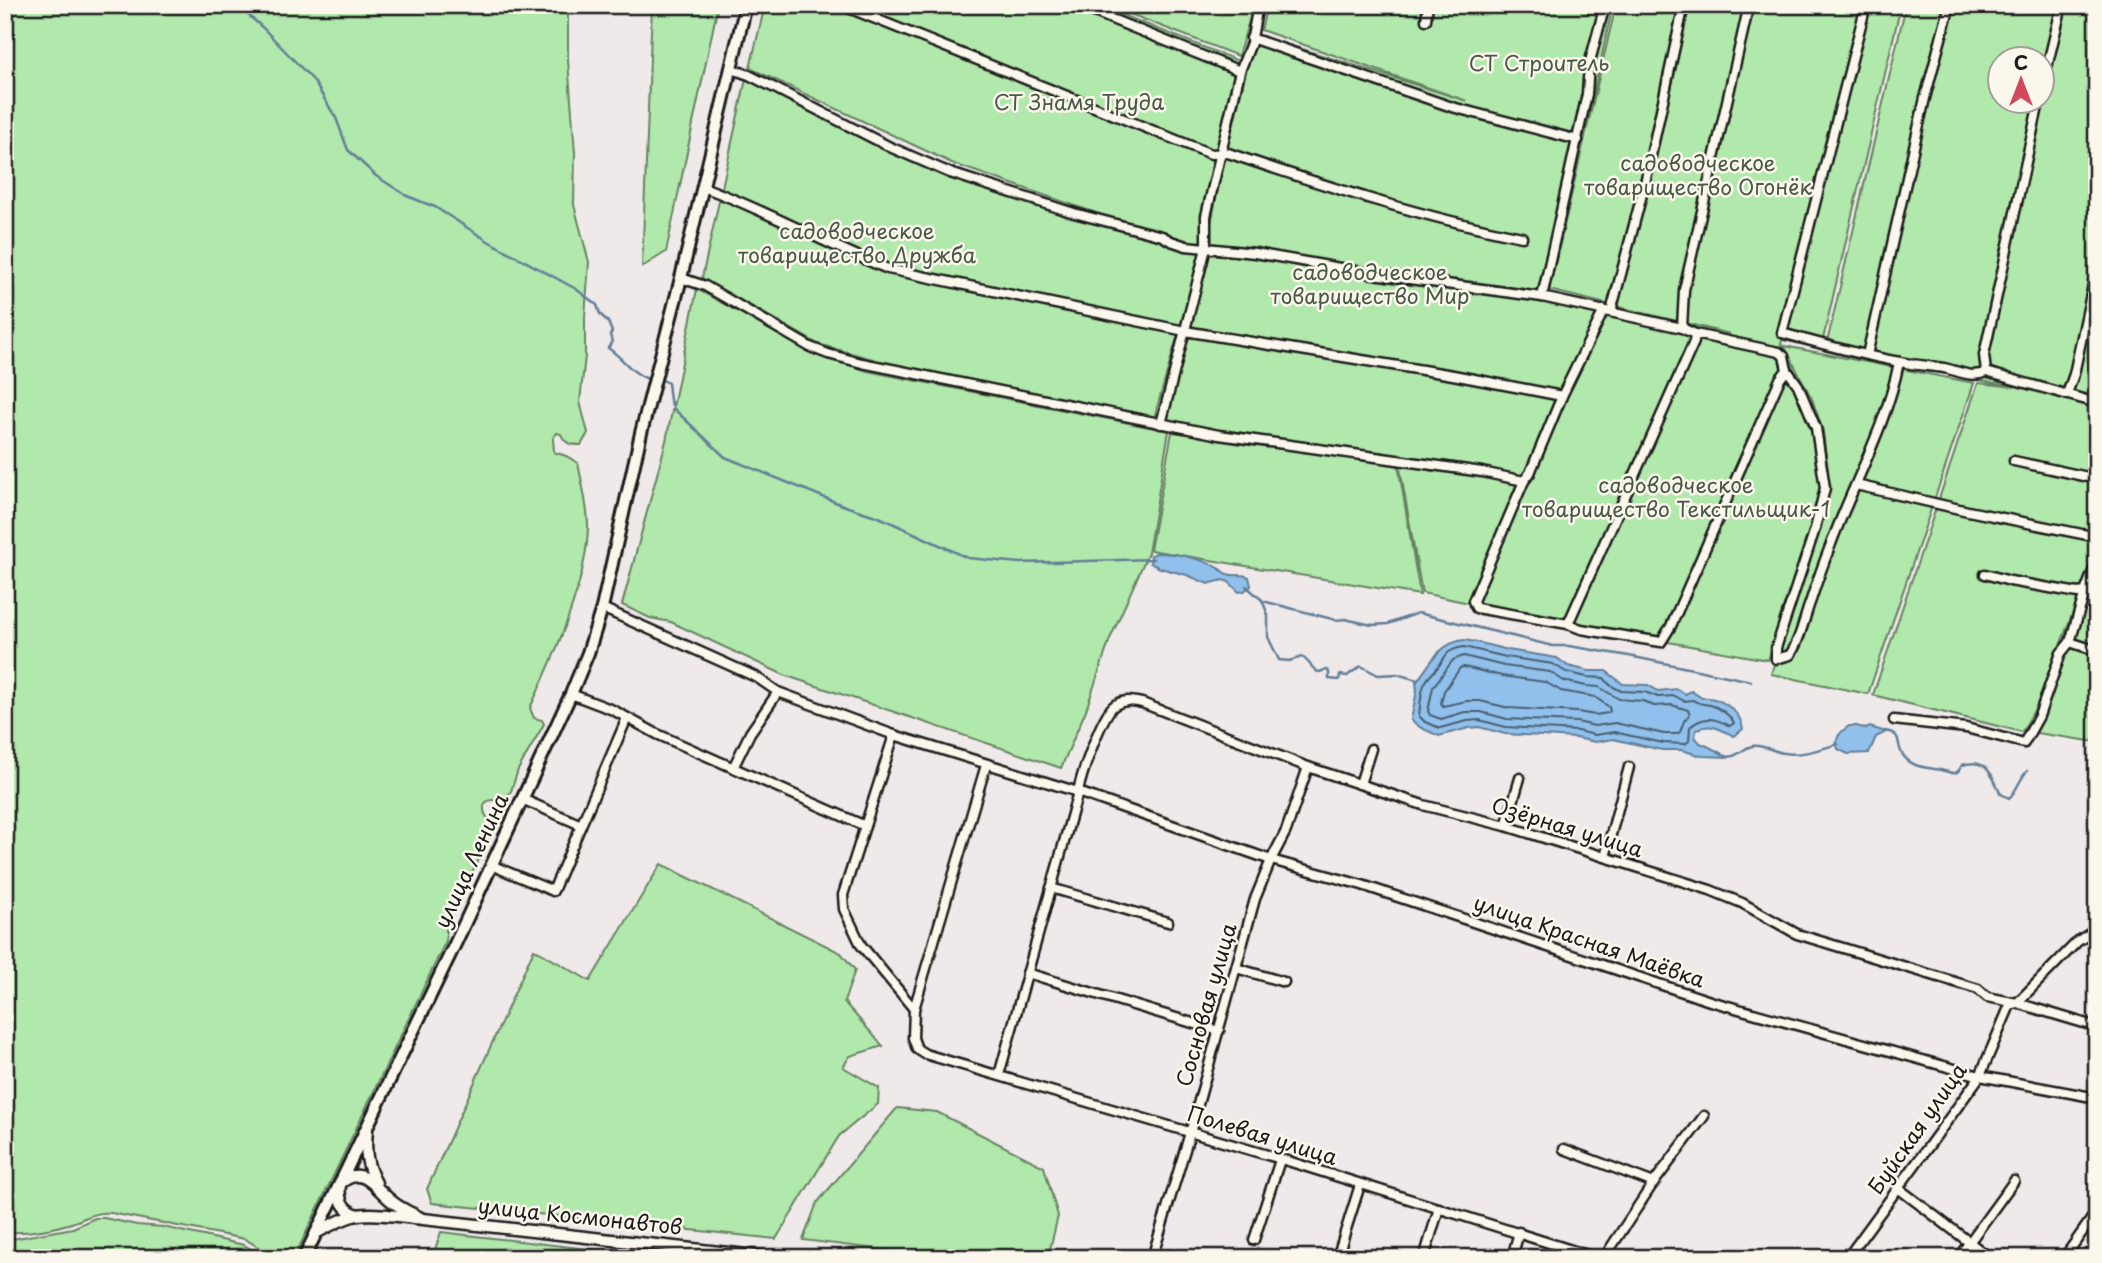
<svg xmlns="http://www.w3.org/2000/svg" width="2102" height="1263" viewBox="0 0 2102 1263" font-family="'Playpen Sans',sans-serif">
<rect width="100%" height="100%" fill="#efe9e9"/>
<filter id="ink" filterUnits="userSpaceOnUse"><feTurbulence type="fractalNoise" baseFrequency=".0143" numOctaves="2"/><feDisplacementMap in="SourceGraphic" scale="14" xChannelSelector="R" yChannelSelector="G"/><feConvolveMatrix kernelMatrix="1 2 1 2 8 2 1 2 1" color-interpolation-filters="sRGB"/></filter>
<g filter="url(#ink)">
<!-- green -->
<g fill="#b1e8ab" stroke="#668264" stroke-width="2" fill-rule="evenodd">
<path d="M5 5H567L568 10V60L575 153 574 205 589 262 585 317V356L580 402 588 433 581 445C571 445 565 444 561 434L557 433 553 438 554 452 566 456 578 463C582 484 588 506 588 527 587 583 554 658 530 708L534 718 542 720 544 724 518 770 511 791 503 802C500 802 497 800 493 800 480 800 483 814 489 819L494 817 496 820 495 827 446 924V941L294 1258H276L245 1239 111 1213C95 1211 83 1220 68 1224 48 1230 25 1233 5 1232Z"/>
<path d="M652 5H718L666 252 642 267Z"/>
<path d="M765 5H1098L1241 62 1203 250 954 164 750 68Z"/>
<path d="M1107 5H1254L1238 56Z"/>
<path d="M1267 5H1613L1583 140 1575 138 1539 291 1604 312 1607 307 1730 334 1549 290 1616 5H1901L1821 348 1782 340 1781 345 1807 395 1827 497 1830 491 1823 431 1812 399 1784 346 1974 383 1868 694 1771 674 1814 535 1768 660 1469 606 1476 590 1469 603 1422 593 1399 463 1398 464 1420 595 1150 550 1172 432 1354 456 1166 422 1200 284 1216 198 1255 34 1467 101 1261 30Z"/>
<path d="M1906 5H2097V403L2051 395 2097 408V550L2037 705 2022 732 1873 695 1978 383 2015 387 1825 351ZM2000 60H2042V102H2000Z"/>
<path d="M746 79 952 169 1202 251 1154 418 876 360 818 344 702 278Z"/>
<path d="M697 289 810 351 867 371 1169 431 1148 553 1110 639 1086 710 1061 768 784 675 671 622 650 618 622 605 666 441Z"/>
<path d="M2097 572V742L2036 733Z"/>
<path d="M661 864 841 953 855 970 844 1002 883 1046 850 1056 843 1067 879 1088 878 1104 839 1136 776 1239 432 1203 427 1189 534 949 590 981Z"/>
<path d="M897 1108 937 1112 1044 1167 1058 1216 1048 1257 949 1258 803 1240 817 1203Z"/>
<path d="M95 1218H104L137 1225 163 1227 244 1245 266 1258H5V1238L12 1239 73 1228Z"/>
<path d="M441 1232 665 1258H432Z"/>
</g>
<!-- water -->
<g fill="#90c0eb" stroke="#627e98" stroke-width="2">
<path d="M1157 553C1176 553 1201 558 1218 568 1221 569 1223 573 1227 574 1234 577 1240 573 1249 577L1251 586 1244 591 1239 592 1229 582 1223 580 1208 584 1187 575 1160 568 1150 563 1151 555Z"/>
<path d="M1464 640 1476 642 1508 650 1557 658 1568 666 1589 671H1606L1623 684 1648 685 1658 691 1677 689 1685 694 1691 691 1702 698C1719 696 1741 711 1743 729L1734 736C1719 729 1712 722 1696 730L1695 737 1700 743C1710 746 1718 753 1729 757L1702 756 1681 750H1662L1613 739 1595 742 1576 738 1505 734 1479 727 1469 728 1439 736 1421 728 1411 720 1417 690 1416 683C1430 664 1439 643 1464 640Z"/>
<path d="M1849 726H1857L1866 729 1870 727 1886 732 1876 737 1869 753 1848 754 1838 749C1834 738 1840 732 1849 726Z"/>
</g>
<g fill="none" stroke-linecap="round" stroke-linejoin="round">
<!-- shore -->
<g stroke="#4a5e6f" stroke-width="2">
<path d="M1464 647 1506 657 1553 664 1566 672 1587 677 1604 678 1610 685 1621 691 1645 692 1658 697 1675 696 1684 701 1693 700C1700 705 1702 703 1710 705 1719 707 1731 716 1734 723L1730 726C1715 718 1704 715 1690 727L1689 741 1685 744 1663 743 1614 732 1595 735 1577 731 1506 727 1479 720 1467 721 1440 728 1425 722 1419 716C1420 706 1421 691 1425 683 1429 675 1438 669 1442 661 1448 651 1452 649 1464 647Z"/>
<path d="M1464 656 1504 666 1550 672 1564 681 1586 686 1599 687 1619 699 1643 701 1654 706 1672 705 1688 710 1690 714 1684 721 1680 732 1677 734H1664L1615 723 1595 726 1577 722 1507 719 1481 712H1465L1441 719 1430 715 1428 711 1433 687 1453 660Z"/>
<path d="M1464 667 1502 676 1545 682 1561 691 1595 697 1609 707 1610 711 1608 713 1595 715 1578 712 1509 708 1480 701H1467L1443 706 1441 703 1444 691 1460 668Z"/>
</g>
<!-- stream -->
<g stroke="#627e98" stroke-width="2.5">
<path d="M237 5 263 28 313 80 336 118 348 150 376 176 407 196 435 207 488 241 576 289 597 305 600 314 608 322 612 332 610 335 612 342 608 348C622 357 632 374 648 379"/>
<path d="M661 379 668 383 670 400 674 409 725 457 845 506 879 517 968 558 1020 563 1153 559"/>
<path d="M1246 586 1262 600 1268 615V637L1279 660 1289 661 1302 657C1308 660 1314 671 1318 672 1321 672 1324 670 1327 670L1329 672V679L1339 680 1340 675 1347 676 1361 666 1378 675 1397 674 1417 680"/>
<path d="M1263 601 1336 620 1345 619 1372 625 1388 624 1418 613 1553 646H1569L1629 656 1751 681"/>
<path d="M1885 731C1904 734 1895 744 1903 755 1912 769 1930 767 1944 771 1947 771 1952 774 1955 773 1959 772 1960 769 1962 765 1988 757 1992 776 2001 794L2009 798C2017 791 2019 780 2027 771"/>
<path d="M1728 757C1738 757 1743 748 1752 746 1763 744 1774 752 1784 753 1801 756 1821 749 1838 744"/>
</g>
<defs>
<g id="minor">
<path d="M841 5 1211 154 1228 153C1325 186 1422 217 1522 237"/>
<path d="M1077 5 1240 71"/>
<path d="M1866 5 1782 333C1821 344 1860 355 1900 362 1914 365 1929 366 1944 368 1959 371 1972 379 1986 372L2097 403"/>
<path d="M1426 20 1428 5"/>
<path d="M1251 38 1452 107 1578 140"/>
<path d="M732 69 749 75 890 147 950 173 1074 213 1162 236 1171 241 1186 246 1255 253 1380 275 1542 297 1682 328 1695 334 1779 352 1784 356 1787 370 1798 385 1816 428 1825 488 1815 529 1776 648V659L1790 655C1801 639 1804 618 1811 600 1817 581 1824 562 1831 544 1853 484 1887 425 1899 362"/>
<path d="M2042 88 2062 5"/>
<path d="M703 187C766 210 825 244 888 269L1185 331 1453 375 1562 396"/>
<path d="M681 278 705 286 810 347 828 354 862 363 1219 435 1482 472 1524 481"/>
<path d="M1542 297 1587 94 1589 65 1605 5"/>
<path d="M1604 310 1562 396 1530 473 1524 481 1473 601 1476 608 1568 624 1581 629 1661 642 1671 626 1780 379 1787 370"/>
<path d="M1611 312 1645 183 1684 5"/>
<path d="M1682 328 1684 290 1749 5"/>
<path d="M1867 355 1925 98 1950 5"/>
<path d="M1986 372 1984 355 2039 102"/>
<path d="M2067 394 2074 374 2097 266"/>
<path d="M1161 424 1206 248V216L1240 71 1251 43 1258 5"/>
<path d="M2014 461 2097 479"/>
<path d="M1856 485 1968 511 2097 537"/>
<path d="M1985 574 2010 581 2078 593 2085 592 2097 594"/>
<path d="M602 608 756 677 778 692 894 735 1078 792 1271 860 1362 885 1710 1001 1980 1076 2097 1098"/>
<path d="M1568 624 1694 342 1695 334"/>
<path d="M2070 642 2097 651"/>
<path d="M571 694 613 710 657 734 865 826"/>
<path d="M1894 720 1966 728 2024 743 2039 716 2061 653 2070 642 2085 592 2097 561"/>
<path d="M894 735 843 895 844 909 861 945 914 1009"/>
<path d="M986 765 914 1009 913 1038 917 1049 925 1054 1291 1162 1597 1258"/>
<path d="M733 768 750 733 778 692"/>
<path d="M1360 784 1371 749"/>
<path d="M522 799 581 825"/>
<path d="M1506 826 1520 778"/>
<path d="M1605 857 1629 767"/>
<path d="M491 865 553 891 627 718"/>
<path d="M1051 888 1168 922"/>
<path d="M1236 968 1284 982"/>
<path d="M1027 973 1219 1031"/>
<path d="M999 1075 1078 792C1081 776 1102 713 1115 705 1125 699 1132 701 1142 703L1308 767 1423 805 1506 826 1710 890 1742 903 1797 934 1978 989 1987 997 2017 1003 2097 1027"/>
<path d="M1564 1149 1654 1183"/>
<path d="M1898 1188 1990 1258"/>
<path d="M1254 1240 1280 1160"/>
<path d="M1152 1258 1190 1133 1255 899 1271 860 1286 831 1308 767"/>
<path d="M1337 1258 1360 1185"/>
<path d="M1424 1258 1439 1208"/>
<path d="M1512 1258 1519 1232"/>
<path d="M1604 1258 1652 1185 1704 1116"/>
<path d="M1847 1258 1980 1076 2010 1005 2017 1003 2078 941 2097 929"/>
<path d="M1958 1258 2014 1181"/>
<path d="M2064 1258 2097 1211"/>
</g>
<g id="tertiary">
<path d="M367 1130C365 1150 366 1165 376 1183"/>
<path d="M357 1215C342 1209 338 1199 340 1184 363 1162 376 1190 394 1203 402 1209 411 1213 419 1217"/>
<path d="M316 1233C329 1226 342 1218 357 1215 377 1212 402 1217 423 1219L774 1258"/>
</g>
<path id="secondary" d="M304 1258 455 944 571 694 588 653 602 608 641 433 681 278 746 5"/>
</defs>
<!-- minor casing -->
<use href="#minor" stroke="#1c1c1c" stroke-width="13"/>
<!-- tertiary casing -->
<use href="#tertiary" stroke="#1c1c1c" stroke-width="15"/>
<!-- secondary casing -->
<use href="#secondary" stroke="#1c1c1c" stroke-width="16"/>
<!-- minor -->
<use href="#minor" stroke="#fbf7ec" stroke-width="8"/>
<!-- tertiary -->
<use href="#tertiary" stroke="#fbf7ec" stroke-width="10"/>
<!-- secondary -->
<use href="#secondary" stroke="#fbf7ec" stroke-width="10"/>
</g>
</g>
<g text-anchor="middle" stroke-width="5" stroke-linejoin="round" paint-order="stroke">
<!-- park labels -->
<g font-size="21" fill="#495947" stroke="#fbf7ec">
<text x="1539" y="71">СТ Строитель</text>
<text x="1079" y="110">СТ Знамя Труда</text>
<text x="1698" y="171">садоводческое<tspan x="1698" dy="24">товарищество Огонёк</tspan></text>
<text x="857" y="239">садоводческое<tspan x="857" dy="24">товарищество Дружба</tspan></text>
<text x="1370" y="280">садоводческое<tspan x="1370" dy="24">товарищество Мир</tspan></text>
<text x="1676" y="493">садоводческое<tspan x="1676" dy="24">товарищество Текстильщик-1</tspan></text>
</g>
<!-- street labels -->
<g font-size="21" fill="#1c1c1c" stroke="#fbf7ec">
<text transform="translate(1567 828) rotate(17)" y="7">Озёрная улица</text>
<text transform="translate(472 861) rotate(-65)" y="7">улица Ленина</text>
<text transform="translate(1589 942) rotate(19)" y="7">улица Красная Маёвка</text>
<text transform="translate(1207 1005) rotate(-74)" y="7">Сосновая улица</text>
<text transform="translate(1918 1129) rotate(-55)" y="7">Буйская улица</text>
<text transform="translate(1262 1136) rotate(17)" y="7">Полевая улица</text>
<text transform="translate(580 1217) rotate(6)" y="7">улица Космонавтов</text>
</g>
</g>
<!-- margin -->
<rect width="2102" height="1263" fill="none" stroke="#fbf7ec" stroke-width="28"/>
<rect x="14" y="14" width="2074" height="1235" fill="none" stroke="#1c1c1c" stroke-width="2.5" filter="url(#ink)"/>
<!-- north arrow -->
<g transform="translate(2021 80)"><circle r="33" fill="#fbf7ec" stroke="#a29f99" stroke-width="2"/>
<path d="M0-5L12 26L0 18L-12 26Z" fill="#d1495b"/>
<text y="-10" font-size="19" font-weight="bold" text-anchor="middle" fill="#1c1c1c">С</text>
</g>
</svg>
